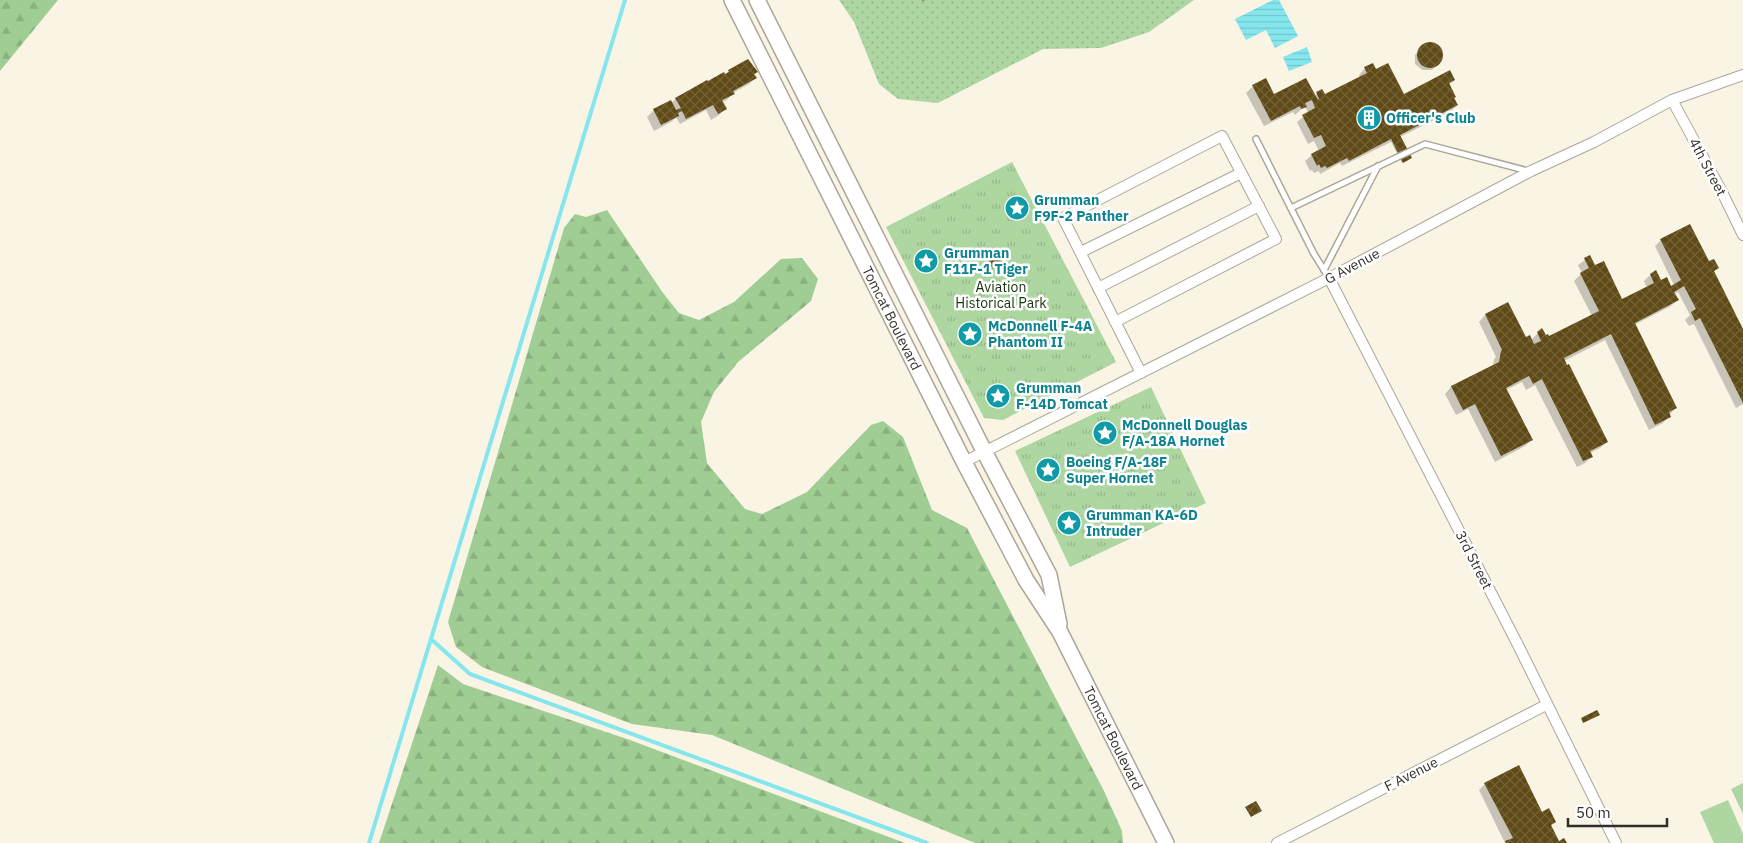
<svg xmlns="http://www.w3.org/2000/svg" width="1743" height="843" viewBox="0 0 1743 843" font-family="'IBM Plex Sans',sans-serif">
<defs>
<pattern id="grass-dots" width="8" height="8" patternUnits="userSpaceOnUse" patternTransform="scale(1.25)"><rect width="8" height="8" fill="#add6a1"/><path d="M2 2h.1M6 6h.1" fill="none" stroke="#95b88b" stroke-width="1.8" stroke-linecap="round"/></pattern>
<pattern id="forest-firs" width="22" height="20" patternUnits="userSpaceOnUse" patternTransform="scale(1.25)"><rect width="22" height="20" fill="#a0cd94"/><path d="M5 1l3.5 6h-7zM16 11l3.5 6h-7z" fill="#8ab080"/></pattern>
<pattern id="park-tufts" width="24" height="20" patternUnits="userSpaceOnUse" patternTransform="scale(1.25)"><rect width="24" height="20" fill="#add6a1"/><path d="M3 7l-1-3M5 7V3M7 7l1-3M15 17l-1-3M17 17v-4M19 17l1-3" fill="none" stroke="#95b88b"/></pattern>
<pattern id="water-rules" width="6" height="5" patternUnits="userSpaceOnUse" patternTransform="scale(1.25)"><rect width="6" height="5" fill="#86e6ed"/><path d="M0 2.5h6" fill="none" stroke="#74c6cb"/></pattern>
<pattern id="building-cross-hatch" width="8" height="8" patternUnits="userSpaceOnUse" patternTransform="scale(1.25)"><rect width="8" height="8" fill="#5f4a16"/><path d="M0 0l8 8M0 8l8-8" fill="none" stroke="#736238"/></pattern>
</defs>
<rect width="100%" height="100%" fill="#faf4e5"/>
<!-- grass -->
<path fill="url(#grass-dots)" d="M839 0H1194L1149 32 1101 48 1043 49 938 103 898 99 879 84 854 22Z"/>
<!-- forest -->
<g fill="url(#forest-firs)">
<path d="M0 0H58L0 71Z"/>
<path d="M607 210 663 293 679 313 699 320 734 302 781 259 802 258 818 279 811 301 738 362 714 392 701 422 707 463 745 509 762 514 807 492 871 425 883 421 903 437 932 510 967 528 1104 791 1122 831 1123 843H975L712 735 632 724 482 667 456 647 448 622 564 228 575 214 586 217Z"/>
<path d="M438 665 463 684 630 740 905 843H379Z"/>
</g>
<!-- park -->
<g fill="url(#park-tufts)">
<path d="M1012 162 1116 362 1003 420 984 418 886 227Z"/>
<path d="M1151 387 1206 503 1070 567 1015 451Z"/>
</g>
<!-- garden -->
<g fill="#add6a1">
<path d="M1743 783V814L1731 789Z"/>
<path d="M1728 800 1743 834V843H1714L1700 812Z"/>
</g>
<!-- water -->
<g fill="url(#water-rules)">
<path d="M1273 0H1279L1298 36 1275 48 1266 30 1246 40 1235 19Z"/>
<path d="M1307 47 1312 62 1289 71 1283 57Z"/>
</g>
<!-- shadow -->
<g fill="#0003">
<path d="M1424 44H1435L1441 50V60L1432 70H1422L1415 64V55Z"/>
<path d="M1365 68 1375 70 1403 96 1454 80 1449 85 1457 105 1450 112 1400 137 1411 158 1402 163 1391 142 1342 166 1340 163 1320 174 1319 171 1314 173 1312 170 1310 171 1305 161 1312 155 1319 151 1314 141 1308 144 1297 122 1308 113 1305 106 1295 115 1293 112 1264 126 1246 93 1253 86 1274 96H1314L1322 91 1324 96 1360 78 1359 75Z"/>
<path d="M729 71 757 72 754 75 755 78 749 84 733 93 727 100 722 102 725 109 719 115 711 120 706 110 680 124 676 117 671 122 654 131 647 117 654 110 670 102 671 103 676 99 724 75Z"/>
<path d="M1661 240 1717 268 1713 272 1743 332V404L1736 408 1694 324 1689 326 1685 320 1690 315 1678 292 1674 294 1677 300 1671 306 1634 325 1676 407 1663 423 1649 430 1605 340 1564 361 1607 442 1600 448 1590 453 1592 456 1585 463 1577 467 1535 385 1526 390 1522 382 1506 390 1531 440 1525 446 1495 462 1468 409 1456 415 1445 394 1451 387 1493 366 1494 359 1496 357 1479 322 1485 315 1508 304 1525 339 1531 340 1538 333 1548 338 1592 316 1574 281 1582 273 1578 265 1589 257 1595 267 1622 301 1647 288 1644 281 1650 275 1671 287 1674 285 1655 246Z"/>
<path d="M1485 784 1554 822 1550 826 1558 843H1565H1505L1479 790Z"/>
</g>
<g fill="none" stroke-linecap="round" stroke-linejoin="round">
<!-- stream -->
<g stroke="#86e6ed" stroke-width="4">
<path d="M431 639 470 674 927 843"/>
<path d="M369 843 625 0"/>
</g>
</g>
<!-- building -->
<g fill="url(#building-cross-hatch)">
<circle cx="1430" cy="55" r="13"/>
<path d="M748 59 758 72 754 74 757 78 733 91 735 94 722 100 727 109 718 114 713 105 686 119 682 111 678 113 679 116 661 125 653 109 671 100 676 110 681 108 675 98 707 80 708 81 724 72 725 74 729 72 728 70Z"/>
<path d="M1373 63 1376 69 1388 63 1404 94 1450 70 1455 80 1449 83 1456 97 1454 98 1458 105 1400 135 1412 158 1403 163 1391 139 1349 161 1347 158 1327 168 1325 166 1321 168 1319 164 1317 166 1311 154 1326 146 1321 135 1314 138 1302 115 1315 108 1312 100 1305 103 1307 107 1301 109 1300 106 1271 121 1252 85 1266 78 1274 94 1306 78 1318 100 1319 99 1316 92 1322 89 1325 94 1367 73 1364 67Z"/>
<path d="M1690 224 1709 261 1714 259 1719 268 1714 271 1743 329V403L1700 318 1695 321 1691 312 1696 309 1684 286 1674 292 1679 300 1635 323 1677 408 1669 412 1671 417 1655 425 1611 334 1564 358 1567 365 1569 364 1608 442 1590 451 1593 457 1583 461 1542 379 1533 384 1529 376 1506 388 1533 440 1501 456 1475 404 1463 410 1451 386 1499 362 1501 351 1502 350 1485 314 1508 302 1526 337 1530 335 1534 344 1541 341 1537 332 1542 328 1546 335 1548 334 1549 336 1599 311 1580 273 1589 268 1584 258 1590 255 1595 265 1604 261 1622 299 1654 283 1650 274 1656 270 1661 280 1667 277 1671 286 1681 280 1660 239Z"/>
<path d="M999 253 1004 259 993 269 988 262Z"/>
<path d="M1597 710 1600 715 1583 723 1581 718Z"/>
<path d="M1519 765 1542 812 1549 808 1556 822 1551 825 1559 841 1564 838 1567 843H1506L1505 841 1513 838 1484 783Z"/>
<path d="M1256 801 1262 811 1251 817 1245 807Z"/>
</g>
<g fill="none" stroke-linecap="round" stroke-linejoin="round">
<defs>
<g id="lane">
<path d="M1256 139 1314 254 1329 278"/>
<path d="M1291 208 1425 144 1528 171"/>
<path d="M1324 270 1378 166"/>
</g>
<g id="street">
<path d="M1672 100 1721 190 1743 235"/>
<path d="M1081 252 1241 173"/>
<path d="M1329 278 1518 645 1616 843"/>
<path d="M1098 288 1259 206"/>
<path d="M1115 322 1276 239 1222 136 1063 218C1089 270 1115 321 1141 373"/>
<path d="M964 462 1329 278 1531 171 1594 142 1672 100 1743 75"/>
<path d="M1277 843 1546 705"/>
</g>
<g id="secondary">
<path id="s1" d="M732 0 964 462 1026 580 1060 632 1166 843"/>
<path d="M757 0 984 451 1049 575 1059 624"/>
</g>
</defs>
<!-- lane casing -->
<use href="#lane" stroke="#aca698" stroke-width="8"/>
<!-- street casing -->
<use href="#street" stroke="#aca698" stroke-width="12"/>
<!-- secondary casing -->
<use href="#secondary" stroke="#aca698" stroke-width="18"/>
<!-- path -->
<path stroke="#8f8b81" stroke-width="2.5" stroke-dasharray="2.5 4" stroke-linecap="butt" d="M922 0H925"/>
<!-- lane -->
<use href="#lane" stroke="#fff" stroke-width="5"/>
<!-- street -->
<use href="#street" stroke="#fff" stroke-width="10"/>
<!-- secondary -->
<use href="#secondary" stroke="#fff" stroke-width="15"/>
</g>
<!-- icons -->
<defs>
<symbol id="building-disc" viewBox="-11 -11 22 22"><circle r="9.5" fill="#0f9aa8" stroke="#fff"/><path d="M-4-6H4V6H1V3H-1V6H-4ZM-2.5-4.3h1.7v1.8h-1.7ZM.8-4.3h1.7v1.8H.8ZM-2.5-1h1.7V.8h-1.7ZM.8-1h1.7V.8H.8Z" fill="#fff"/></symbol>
<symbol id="sight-disc" viewBox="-11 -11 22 22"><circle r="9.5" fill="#0f9aa8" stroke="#fff"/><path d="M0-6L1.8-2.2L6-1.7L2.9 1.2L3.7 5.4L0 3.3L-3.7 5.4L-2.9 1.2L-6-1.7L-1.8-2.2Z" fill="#fff"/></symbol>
</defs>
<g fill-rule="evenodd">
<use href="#building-disc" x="1355" y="104" width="28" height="28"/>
<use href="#sight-disc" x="1003" y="194" width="28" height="28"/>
<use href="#sight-disc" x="912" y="247" width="28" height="28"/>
<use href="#sight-disc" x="956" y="320" width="28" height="28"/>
<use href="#sight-disc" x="984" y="382" width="28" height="28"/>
<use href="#sight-disc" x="1091" y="419" width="28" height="28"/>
<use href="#sight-disc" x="1034" y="456" width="28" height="28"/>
<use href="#sight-disc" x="1055" y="509" width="28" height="28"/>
</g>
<g text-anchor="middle" stroke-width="5" stroke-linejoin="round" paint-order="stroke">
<!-- culture labels -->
<g font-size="14" font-weight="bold" fill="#0d838f" stroke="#fff" text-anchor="start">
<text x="1386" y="123">Officer's Club</text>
<text x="1034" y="205">Grumman<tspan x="1034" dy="16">F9F-2 Panther</tspan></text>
<text x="944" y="258">Grumman<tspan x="944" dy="16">F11F-1 Tiger</tspan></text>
<text x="988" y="331">McDonnell F-4A<tspan x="988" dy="16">Phantom II</tspan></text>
<text x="1016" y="393">Grumman<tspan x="1016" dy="16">F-14D Tomcat</tspan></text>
<text x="1122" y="430">McDonnell Douglas<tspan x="1122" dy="16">F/A-18A Hornet</tspan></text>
<text x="1066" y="467">Boeing F/A-18F<tspan x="1066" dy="16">Super Hornet</tspan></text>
<text x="1086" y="520">Grumman KA-6D<tspan x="1086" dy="16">Intruder</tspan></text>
</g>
<!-- street labels -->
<g font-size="14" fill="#302e28" stroke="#fff">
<text transform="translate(1708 167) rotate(62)" y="5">4th Street</text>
<text transform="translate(1352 266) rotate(-28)" y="5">G Avenue</text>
<text dy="5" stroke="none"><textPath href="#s1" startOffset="356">Tomcat Boulevard</textPath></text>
<text transform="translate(1474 560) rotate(63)" y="5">3rd Street</text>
<text dy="5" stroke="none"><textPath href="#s1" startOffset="831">Tomcat Boulevard</textPath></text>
<text transform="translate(1411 774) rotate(-27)" y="5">F Avenue</text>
</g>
<!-- park labels -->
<g font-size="14" fill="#16340d" stroke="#fff">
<text x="1001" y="292">Aviation<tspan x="1001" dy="16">Historical Park</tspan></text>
</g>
</g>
<!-- scale -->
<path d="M1568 818v8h99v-8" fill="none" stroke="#302e28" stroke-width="2.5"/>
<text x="1576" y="818" font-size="15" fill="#302e28" stroke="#ffffff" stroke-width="4" paint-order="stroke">50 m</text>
</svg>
